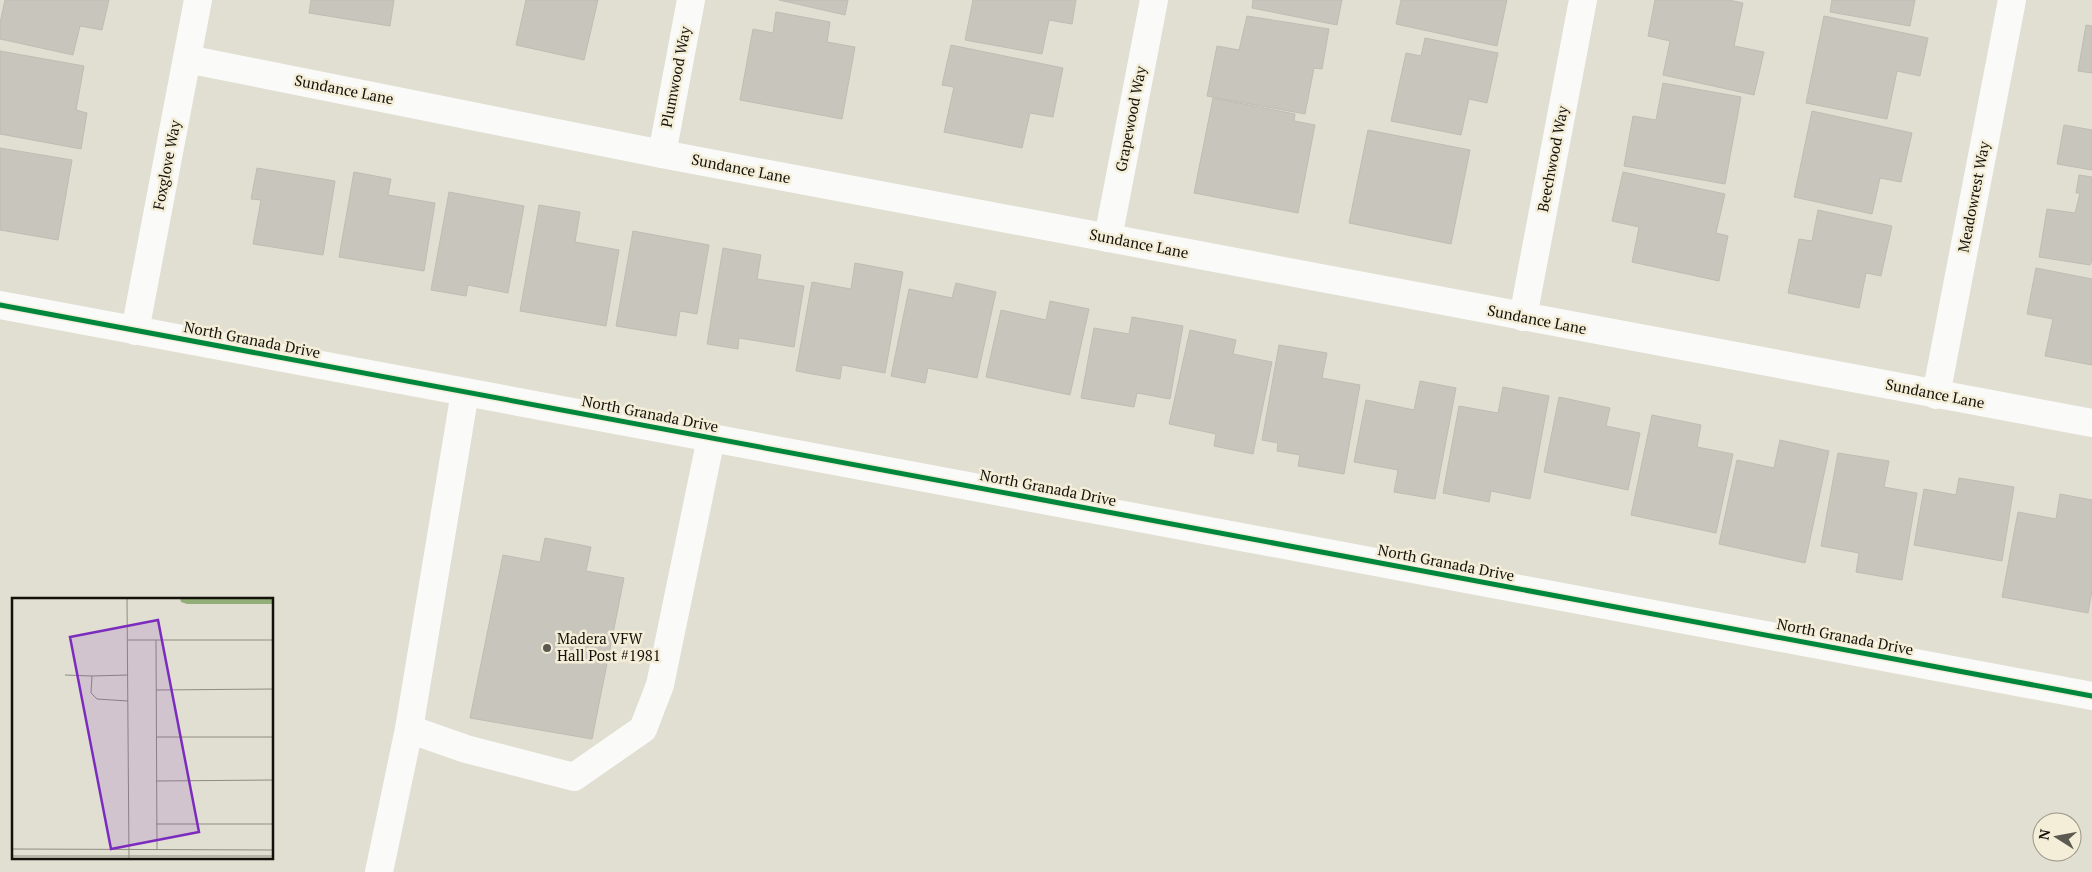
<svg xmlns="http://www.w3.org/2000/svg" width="2092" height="872" viewBox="0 0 2092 872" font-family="'PT Serif',serif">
<rect width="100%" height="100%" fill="#e1ded2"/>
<!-- building -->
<g fill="#c8c5bd" stroke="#c0bcb4">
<path d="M5 0H109L102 30 80 26 73 55 0 39V23Z"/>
<path d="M311 0H394L390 26 309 13Z"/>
<path d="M526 0H598L584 60 516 45Z"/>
<path d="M779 0H848L845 15Z"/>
<path d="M973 0H1076L1072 24 1049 20 1042 54 965 40Z"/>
<path d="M1253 0H1342L1337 25 1252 8Z"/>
<path d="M1401 0H1507L1497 46 1396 24Z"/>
<path d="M1655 0H1729L1743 3 1734 46 1764 52 1754 95 1663 75 1670 41 1648 36Z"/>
<path d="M1832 0H1915L1910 26 1830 12Z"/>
<path d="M776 12 830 22 827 42 855 47 842 119 740 100 753 29 773 33Z"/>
<path d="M1247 16 1329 29 1322 69 1314 68 1305 114 1207 96 1217 46 1239 50Z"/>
<path d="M1824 16 1928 38 1920 76 1897 71 1887 119 1806 103Z"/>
<path d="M2086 25 2092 26V73L2078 71Z"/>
<path d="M1425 38 1498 53 1487 103 1469 99 1461 135 1391 121 1406 53 1421 56Z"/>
<path d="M951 45 1063 68 1053 117 1030 113 1022 148 944 132 954 87 942 85Z"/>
<path d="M0 51 84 66 76 110 87 113 81 149 0 134Z"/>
<path d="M1663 83 1741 97 1725 184 1624 166 1633 116 1656 120Z"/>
<path d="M1213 98 1295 114 1294 121 1315 125 1298 213 1194 193Z"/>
<path d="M1812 111 1912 133 1901 182 1880 178 1872 214 1794 197Z"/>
<path d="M2064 125 2092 130V170L2057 164Z"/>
<path d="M1368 130 1470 150 1451 244 1349 223Z"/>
<path d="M0 148 72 160 58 240 0 230Z"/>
<path d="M257 168 335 181 323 255 253 244 261 200 251 199Z"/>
<path d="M354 172 391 179 388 195 435 203 424 271 339 257Z"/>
<path d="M1623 172 1725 194 1716 233 1728 236 1719 281 1632 262 1639 227 1612 221Z"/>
<path d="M2079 175 2092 177V261L2090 265 2039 257 2047 209 2075 213 2080 193H2076Z"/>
<path d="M449 192 524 206 508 293 468 285 466 296 431 290Z"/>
<path d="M539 205 580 212 575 242 619 250 606 326 520 311Z"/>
<path d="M1818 210 1892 226 1881 276 1866 273 1859 308 1788 293 1799 239 1812 241Z"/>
<path d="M633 231 709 245 697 314 680 311 676 336 616 326Z"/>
<path d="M723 248 761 255 757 279 804 286 794 347 739 338 738 349 707 344Z"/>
<path d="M855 263 903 272 885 373 842 365 840 379 796 371 812 282 851 289Z"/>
<path d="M2036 268 2092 279V365L2045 356 2053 319 2027 314Z"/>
<path d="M956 283 996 292 977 378 928 368 925 383 891 376 909 289 952 298Z"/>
<path d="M1050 301 1089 309 1070 395 986 377 1001 310 1046 320Z"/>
<path d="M1132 317 1183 326 1170 399 1137 393 1134 407 1081 398 1094 328 1129 334Z"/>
<path d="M1190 330 1236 340 1233 354 1272 362 1253 454 1214 446 1216 434 1169 424Z"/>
<path d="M1279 345 1327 353 1322 378 1360 385 1344 474 1298 466 1300 455 1277 451 1278 443 1262 440Z"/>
<path d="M1420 381 1456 388 1435 499 1394 492 1398 470 1354 462 1366 400 1414 410Z"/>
<path d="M1503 387 1549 396 1530 499 1491 491 1489 502 1443 493 1459 406 1498 413Z"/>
<path d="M1559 397 1610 408 1606 426 1640 433 1628 490 1544 472Z"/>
<path d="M1652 415 1701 425 1697 447 1733 454 1716 533 1631 515Z"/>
<path d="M1780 440 1829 451 1805 563 1719 544 1737 460 1774 468Z"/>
<path d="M1838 453 1889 461 1884 487 1917 493 1902 580 1856 572 1859 553 1821 546Z"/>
<path d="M1959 478 2014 487 2002 561 1914 545 1924 489 1956 495Z"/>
<path d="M2060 494 2092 500V591L2088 613 2002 597 2018 512 2056 519Z"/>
<path d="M545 538 591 547 586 571 624 578 592 739 470 718 503 555 540 562Z"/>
</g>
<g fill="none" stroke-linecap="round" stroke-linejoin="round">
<!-- minor -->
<g stroke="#fafaf8" stroke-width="28">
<path d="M187 59 662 154 2092 423"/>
<path d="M662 154 691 0"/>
<path d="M1108 238 1154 0"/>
<path d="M0 305 2092 696"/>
<path d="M1523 317 1583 0"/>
<path d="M135 331 198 0"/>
<path d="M465 392 409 729 466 749 574 777 643 729 660 685 711 438"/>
<path d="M1936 395 2012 0"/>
<path d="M379 872 409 729"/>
</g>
<defs>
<path id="cycleway" d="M0 305 2092 696"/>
</defs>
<!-- cycleway casing -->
<use href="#cycleway" stroke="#f4eed9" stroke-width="8"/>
<!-- cycleway -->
<use href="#cycleway" stroke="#00873e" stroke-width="5"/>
</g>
<!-- markers -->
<circle fill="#5b5950" stroke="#f4eed9" stroke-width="2" cx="547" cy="648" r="5"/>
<g text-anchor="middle" stroke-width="5" stroke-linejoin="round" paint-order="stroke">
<!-- street labels -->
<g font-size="15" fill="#13110a" stroke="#f4eed9">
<text transform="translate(676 77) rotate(-79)" y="5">Plumwood Way</text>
<text transform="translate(344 90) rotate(11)" y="5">Sundance Lane</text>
<text transform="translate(1131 119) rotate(-79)" y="5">Grapewood Way</text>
<text transform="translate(1553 159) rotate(-79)" y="5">Beechwood Way</text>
<text transform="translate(167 165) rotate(-79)" y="5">Foxglove Way</text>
<text transform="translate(741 169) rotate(11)" y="5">Sundance Lane</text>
<text transform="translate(1974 197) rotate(-79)" y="5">Meadowrest Way</text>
<text transform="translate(1139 244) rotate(11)" y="5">Sundance Lane</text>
<text transform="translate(1537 320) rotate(11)" y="5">Sundance Lane</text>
<text transform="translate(252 340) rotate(11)" y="5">North Granada Drive</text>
<text transform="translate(1935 394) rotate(11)" y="5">Sundance Lane</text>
<text transform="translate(650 414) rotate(11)" y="5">North Granada Drive</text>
<text transform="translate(1048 488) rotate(11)" y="5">North Granada Drive</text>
<text transform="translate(1446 563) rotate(11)" y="5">North Granada Drive</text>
<text transform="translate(1845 637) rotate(11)" y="5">North Granada Drive</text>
</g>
<!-- poi labels -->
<g font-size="15" fill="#13110a" stroke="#f4eed9" text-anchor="start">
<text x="557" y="644">Madera VFW<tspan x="557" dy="17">Hall Post #1981</tspan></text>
</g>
</g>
<!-- overview -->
<g transform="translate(12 598)">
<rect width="261" height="261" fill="#e1ded2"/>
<path d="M168 0H261V6H175L169 4Z" fill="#93ae79"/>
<path fill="none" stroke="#8f8c82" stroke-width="1" d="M115 0 117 261M115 42H262M144 42 145 252M53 77 80 78M116 77 80 78 79 95 85 101 116 103M144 92 262 91M144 139H262M144 183 262 182M144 226H262M0 251 262 252M0 258H262"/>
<path fill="#7b2cbf" fill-opacity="0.15" stroke="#7b2cbf" stroke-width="2.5" d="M146 22 187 234 99 251 58 39Z"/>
<rect width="261" height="261" fill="none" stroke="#13110a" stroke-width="2.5"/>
</g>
<!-- north arrow -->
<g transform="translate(2057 837) rotate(281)"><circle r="24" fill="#f4eed9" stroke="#9a9686"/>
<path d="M0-4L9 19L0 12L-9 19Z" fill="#5b5950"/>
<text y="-8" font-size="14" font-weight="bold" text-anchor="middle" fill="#13110a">N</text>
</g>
</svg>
